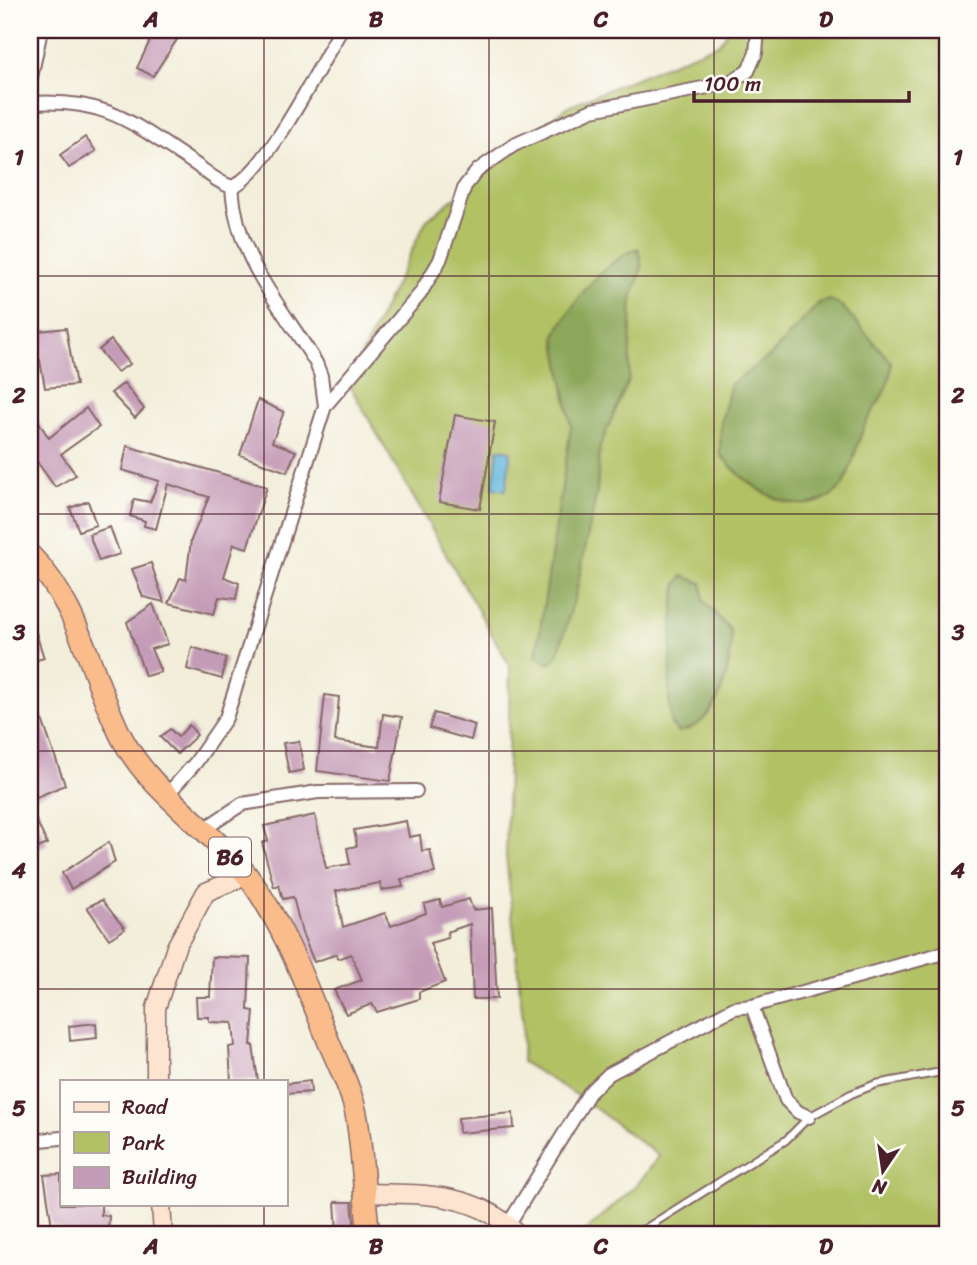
<svg xmlns="http://www.w3.org/2000/svg" width="977" height="1265" viewBox="0 0 977 1265" font-family="Sriracha,sans-serif">
<rect width="100%" height="100%" fill="#fdfcf7"/>
<filter id="ink" filterUnits="userSpaceOnUse"><feTurbulence type="fractalNoise" baseFrequency=".0143" numOctaves="2"/><feDisplacementMap in="SourceGraphic" scale="14" xChannelSelector="R" yChannelSelector="G"/><feConvolveMatrix kernelMatrix="1 2 1 2 8 2 1 2 1" color-interpolation-filters="sRGB"/></filter>
<filter id="wash" filterUnits="userSpaceOnUse"><feTurbulence type="fractalNoise" baseFrequency=".00686" numOctaves="4" result="noise"/><feDisplacementMap in="SourceGraphic" scale="28" xChannelSelector="R" yChannelSelector="G"/><feGaussianBlur stdDeviation="1.57" result="paint"/><feColorMatrix in="noise" values="0 0 0 0 0 0 0 0 0 0 0 0 0 0 0 0 0 1.4 0 .05"/><feComposite in="paint" operator="in"/></filter>
<g filter="url(#wash)">
<rect width="100%" height="100%" fill="#f2eeda"/>
<!-- green -->
<path fill="#b1c164" stroke="#7e7048" stroke-width="2" d="M729 30H947V1235H581L637 1185 659 1156 580 1097 522 1062 523 1020 506 856 510 666 348 383 426 221 568 106 718 44Z"/>
<!-- forest -->
<g fill="#8ca75a" stroke="#6b6342" stroke-width="2">
<path d="M638 248 642 267 632 299 629 379 600 446 597 491 576 593 558 654 550 664 536 656 571 427 555 335C576 299 599 265 638 248Z"/>
<path d="M830 300 843 307 891 362C892 388 876 403 865 425 856 444 853 468 842 486 840 490 834 493 830 496 792 522 743 482 720 454L721 422 731 384 771 355 819 303Z"/>
<path d="M683 576 702 583 704 601 731 631C732 666 720 726 678 732L671 724 669 695 674 602 677 584Z"/>
</g>
<!-- water -->
<path fill="#5db4da" stroke="#546a82" stroke-width="2" d="M498 449 511 451 506 490 493 488Z"/>
<g id="blocks">
<!-- building -->
<g fill="#c59cb7">
<path d="M155 30 178 38 153 76 137 68Z"/>
<path d="M85 137 96 151 69 168 60 155Z"/>
<path d="M66 328 76 385 45 388 40 360 30 361V332Z"/>
<path d="M111 340 130 364 117 372 99 350Z"/>
<path d="M124 383 144 409 135 418 111 393Z"/>
<path d="M258 400 284 412 272 442 296 451 287 472 240 455Z"/>
<path d="M86 408 99 427 61 454 76 475 55 487 30 452V426L38 421 49 438Z"/>
<path d="M455 415 495 422 480 509 439 502Z"/>
<path d="M127 446 267 487 247 548 234 544 224 577 239 583 236 599 219 597 214 614 169 603 180 578 186 580 191 540 209 497 168 484 156 529 144 526 145 521 130 516 134 499 150 502 159 481 122 470Z"/>
<path d="M88 501 96 525 79 531 70 508Z"/>
<path d="M110 527 120 554 99 561 89 534Z"/>
<path d="M151 563 164 602 143 597 132 569Z"/>
<path d="M153 604 168 644 151 649 161 672 145 676 127 622Z"/>
<path d="M32 620 44 658 30 662V621Z"/>
<path d="M192 647 226 658 222 679 187 669Z"/>
<path d="M30 685 65 785 32 799 30 790Z"/>
<path d="M325 695 339 697 335 741 379 747 383 714 402 717 390 781 317 771Z"/>
<path d="M434 713 475 725 471 740 429 728Z"/>
<path d="M189 725 197 735 177 754 160 737 170 729 178 737Z"/>
<path d="M299 741 304 770 289 773 283 743Z"/>
<path d="M30 806 47 844 30 852Z"/>
<path d="M315 815 326 868 350 864 347 848 357 846 354 830 406 821 409 837 420 835 422 851 430 850 435 873 401 879 403 887 381 890 380 883 336 891 343 927 385 913 391 926 426 913 424 904 440 900 442 907 469 899 473 910 492 908 497 999H473L470 924 447 932 448 938 430 943 445 982 419 992V999L377 1012 372 1004 346 1014 334 990 362 980 351 954 338 959 337 954 314 962 302 933 293 897 283 899 279 885 274 887 262 843 268 841 264 826Z"/>
<path d="M109 842 115 862 71 889 62 873Z"/>
<path d="M102 900 125 929 109 939 87 907Z"/>
<path d="M212 957 250 958 248 1010 254 1011 251 1045H253L258 1081H231L229 1047 235 1046 233 1023 209 1022V1017H197L196 997H210Z"/>
<path d="M96 1023 97 1038 70 1041 69 1026Z"/>
<path d="M310 1081 311 1092 285 1094V1084Z"/>
<path d="M513 1113 514 1128 459 1133 458 1118Z"/>
<path d="M61 1174V1204H101V1215L109 1216 108 1233 63 1235V1230L52 1226 44 1175Z"/>
<path d="M335 1202H352L355 1231 337 1232Z"/>
</g>
</g>
</g>
<g filter="url(#ink)">
<use href="#blocks" fill-opacity="0" stroke="#856768" stroke-width="2"/>
<g fill="none" stroke-linecap="round" stroke-linejoin="round">
<defs>
<path id="lane" d="M635 1235 786 1140 809 1117 851 1094 876 1084 947 1071"/>
<g id="street">
<path d="M30 82 41 30"/>
<path d="M30 103C106 98 131 122 192 162 206 171 216 182 232 187"/>
<path d="M232 187C268 171 319 66 341 30"/>
<path d="M325 406 420 294 440 260 465 186 478 170 514 145 592 110 728 83 748 71 756 53 758 30"/>
<path d="M166 796 196 762 226 718 325 406 321 376 316 363C279 302 237 261 232 187"/>
<path d="M204 829 242 804 318 792 416 791"/>
<path d="M809 1117 798 1112 786 1100 752 1006 947 952"/>
<path d="M30 1141 61 1138"/>
<path d="M508 1225 589 1093 609 1074 734 1008 752 1006"/>
</g>
<g id="secondary">
<path d="M156 1081V1008L176 947 206 892 247 875"/>
<path d="M363 1193C419 1194 477 1191 518 1235"/>
<path d="M161 1204 163 1235"/>
</g>
<path id="highway" d="M30 555C81 606 90 676 122 738 151 793 208 826 246 874 284 923 307 988 330 1045 340 1068 353 1094 357 1119 363 1158 364 1197 369 1235"/>
</defs>
<!-- lane casing -->
<use href="#lane" stroke="#856768" stroke-width="10"/>
<!-- street casing -->
<use href="#street" stroke="#856768" stroke-width="16"/>
<!-- secondary casing -->
<use href="#secondary" stroke="#856768" stroke-width="21"/>
<!-- highway casing -->
<use href="#highway" stroke="#856768" stroke-width="24"/>
<!-- lane -->
<use href="#lane" stroke="#fff" stroke-width="6"/>
<!-- street -->
<use href="#street" stroke="#fff" stroke-width="12"/>
<!-- secondary -->
<use href="#secondary" stroke="#fde4d0" stroke-width="18"/>
<!-- highway -->
<use href="#highway" stroke="#f9bc8a" stroke-width="21"/>
</g>
</g>
<!-- grid -->
<path fill="none" stroke="#4a1f2b" stroke-width="2" stroke-opacity="0.55" d="M264 30V1081M489 30V1235M714 30V1235M30 276H947M30 514H947M30 751H947M30 989H947M264 1204V1235"/>
<g text-anchor="middle" stroke-width="7" stroke-linejoin="round" paint-order="stroke">
<!-- shield labels -->
<rect fill="#fdfcf7" stroke="#806168" stroke-width="2" x="209" y="837.5" width="42" height="39" rx="5"/>
<g font-size="23" font-weight="bold" fill="#4a1f2b">
<text x="230" y="865">B6</text>
</g>
</g>
<!-- margin -->
<rect width="977" height="1265" fill="none" stroke="#fdfcf7" stroke-width="77"/>
<!-- legend -->
<rect x="60" y="1080" width="228" height="126" fill="#fdfcf7" stroke="#b5a4a5" stroke-width="2"/>
<rect x="74" y="1102" width="35" height="10" fill="#fde4d0" stroke="#b5a4a5" stroke-width="2"/>
<text x="122" y="1114" font-size="21" fill="#4a1f2b">Road</text>
<rect x="74" y="1132" width="35" height="21" fill="#b1c164" stroke="#b5a4a5" stroke-width="2"/>
<text x="122" y="1150" font-size="21" fill="#4a1f2b">Park</text>
<rect x="74" y="1167" width="35" height="21" fill="#c59cb7" stroke="#b5a4a5" stroke-width="2"/>
<text x="122" y="1184" font-size="21" fill="#4a1f2b">Building</text>
<!-- north arrow -->
<g transform="translate(883 1171) rotate(193)" stroke="#fdfcf7" stroke-width="5" paint-order="stroke">
<path d="M0-5L12 26L0 18L-12 26Z" fill="#4a1f2b"/>
<text y="-10" font-size="19" font-weight="bold" text-anchor="middle" fill="#4a1f2b">N</text>
</g>
<!-- scale -->
<path d="M694 91v10h215v-10" fill="none" stroke="#4a1f2b" stroke-width="3.5"/>
<text x="704" y="91" font-size="21" fill="#4a1f2b" stroke="#fdfcf7" stroke-width="5" paint-order="stroke">100 m</text>
<rect x="38" y="38" width="901" height="1188" fill="none" stroke="#4a1f2b" stroke-width="2.5"/>
<g font-size="23" text-anchor="middle" font-weight="bold" fill="#4a1f2b">
<text x="151" y="27">A</text>
<text x="376" y="27">B</text>
<text x="601" y="27">C</text>
<text x="826" y="27">D</text>
<text x="19" y="165">1</text>
<text x="958" y="165">1</text>
<text x="19" y="403">2</text>
<text x="958" y="403">2</text>
<text x="19" y="640">3</text>
<text x="958" y="640">3</text>
<text x="19" y="878">4</text>
<text x="958" y="878">4</text>
<text x="19" y="1116">5</text>
<text x="958" y="1116">5</text>
<text x="151" y="1254">A</text>
<text x="376" y="1254">B</text>
<text x="601" y="1254">C</text>
<text x="826" y="1254">D</text>
</g>
</svg>
